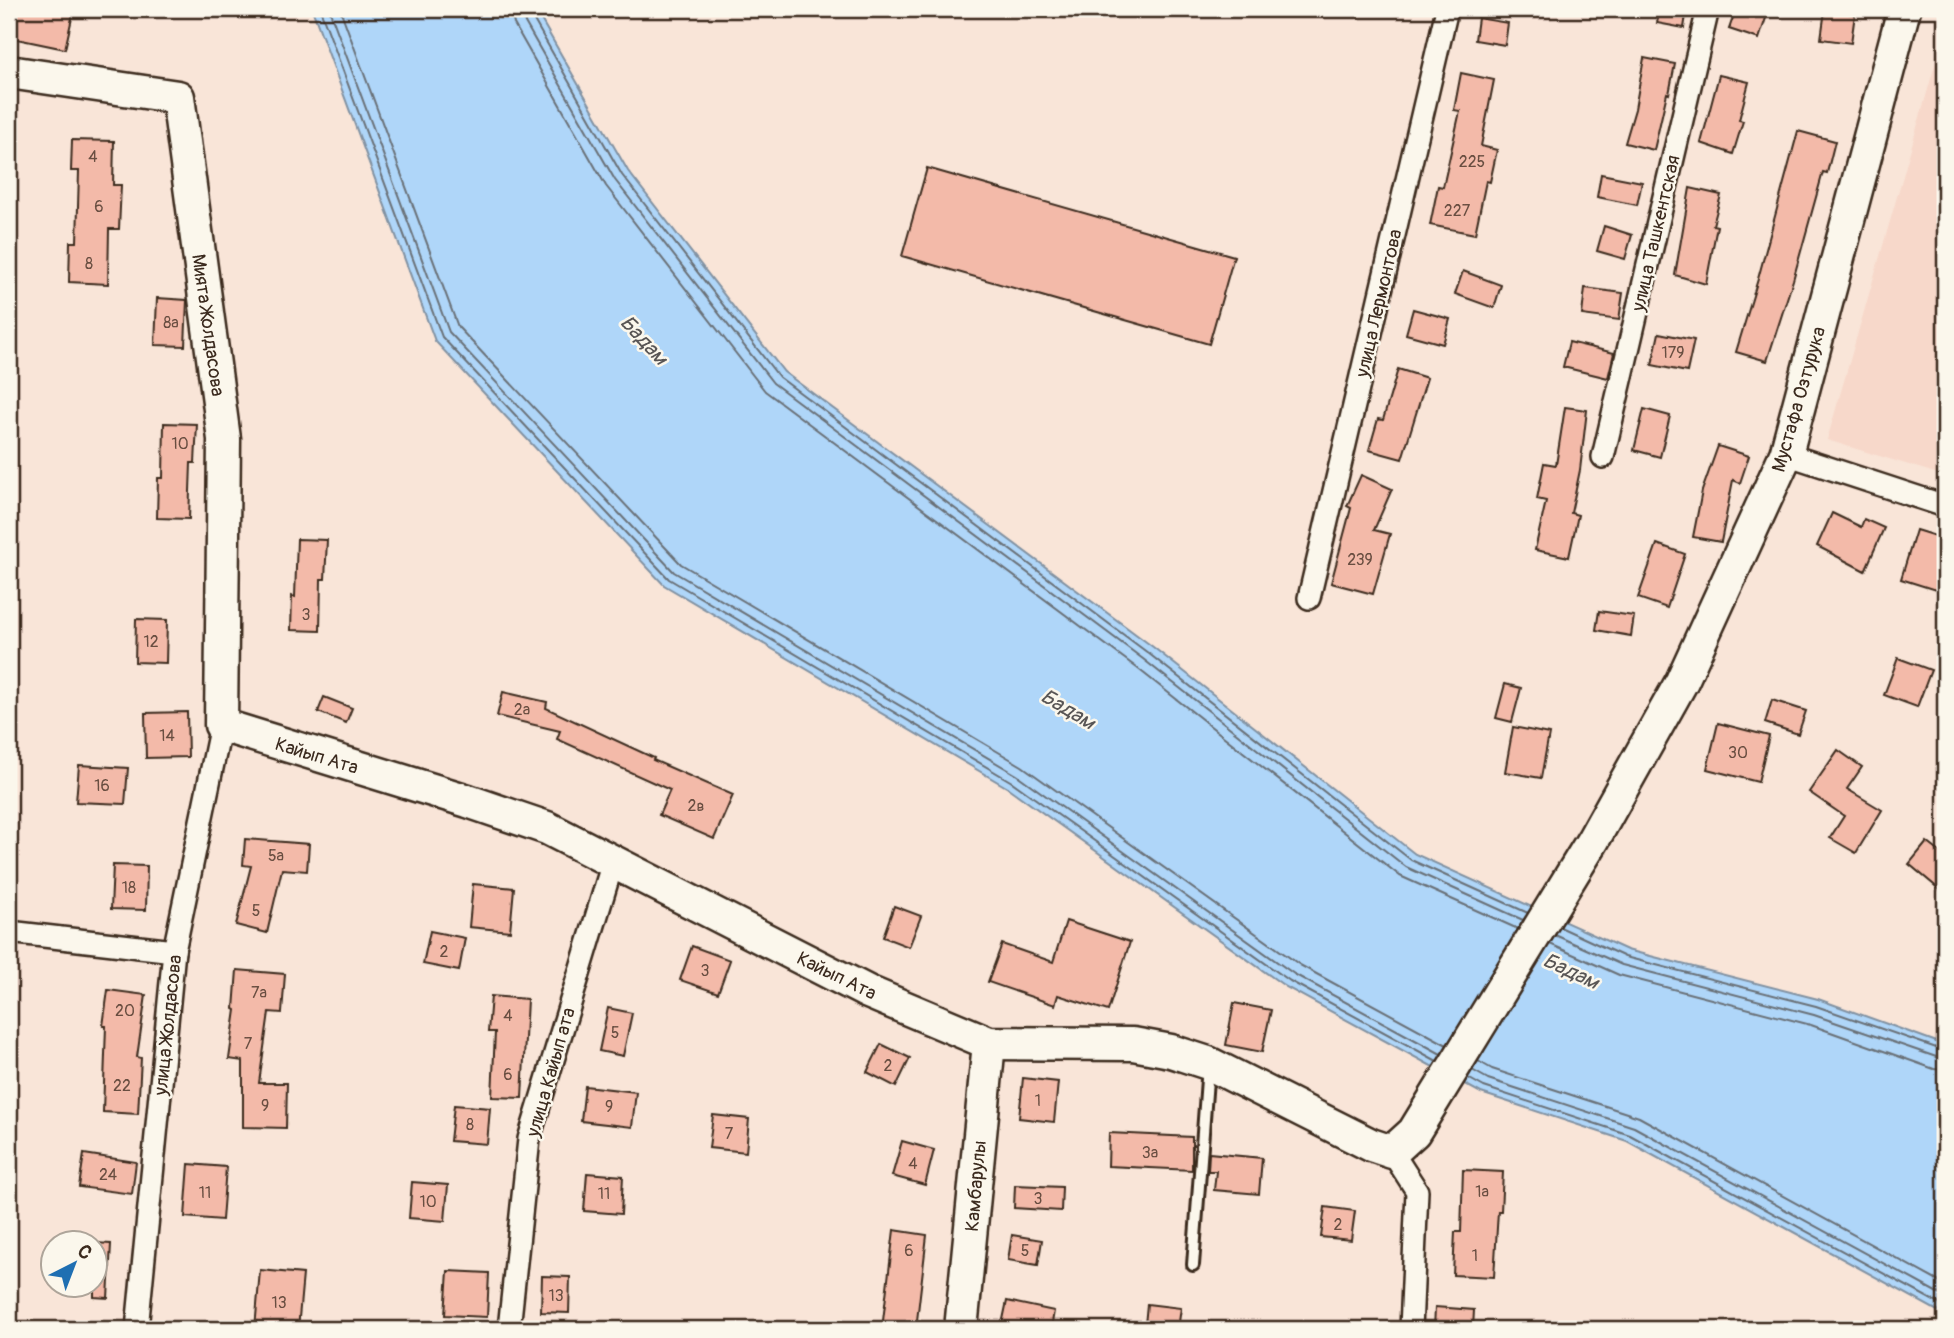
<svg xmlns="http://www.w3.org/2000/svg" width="1954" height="1338" viewBox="0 0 1954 1338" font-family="Pangolin,sans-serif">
<rect width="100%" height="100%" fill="#f9e5d8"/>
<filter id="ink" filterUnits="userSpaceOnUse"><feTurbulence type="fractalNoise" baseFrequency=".0143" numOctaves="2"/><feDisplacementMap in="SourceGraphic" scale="14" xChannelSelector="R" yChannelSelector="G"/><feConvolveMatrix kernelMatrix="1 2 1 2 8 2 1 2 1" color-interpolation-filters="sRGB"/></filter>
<g filter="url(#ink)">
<!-- built -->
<path fill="#f7d8ca" d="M1945 30V476L1827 440Z"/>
<!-- water -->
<path fill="#afd6f9" stroke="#8191a1" stroke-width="2" d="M312 9H535L628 171 784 372 1153 647 1415 854 1627 950 1818 999 1945 1045V1315L1627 1141 1481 1093 1286 987 1008 788 664 585 435 341Z"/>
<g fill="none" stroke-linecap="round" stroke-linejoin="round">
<!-- shore -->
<g stroke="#696f76" stroke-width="2">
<path d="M320 9 442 337 669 579 1012 782 1290 981 1437 1061"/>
<path d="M329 9 449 332 674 572 1017 775 1294 974 1441 1054"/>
<path d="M340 9 458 327 681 564 1022 766 1300 965 1447 1045"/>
<path d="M510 9 514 24 606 186 765 391 1137 668 1400 876 1518 929"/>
<path d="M521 9 523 19 615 180 773 383 1143 659 1406 867 1523 920"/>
<path d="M530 9 531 15 622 175 779 377 1148 653 1411 860 1528 913"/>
<path d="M1560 927 1625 957 1816 1006 1945 1051"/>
<path d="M1555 935 1622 965 1814 1015 1945 1060"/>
<path d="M1550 944 1619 975 1811 1025 1934 1069 1945 1070"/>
<path d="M1478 1061 1492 1069 1639 1117 1945 1285"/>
<path d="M1472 1070 1488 1079 1634 1127 1945 1297"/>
<path d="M1468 1078 1484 1087 1630 1135 1945 1307"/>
</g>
</g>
<!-- building -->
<g fill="#f3baa9" stroke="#3b2a1e" stroke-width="2">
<path d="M18 9H74L65 49 12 38Z"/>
<path d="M1660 9H1687L1684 28 1657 23Z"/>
<path d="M1736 9H1769L1759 39 1729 29Z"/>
<path d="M1825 10 1855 14 1851 43 1821 39Z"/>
<path d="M1478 18 1508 23 1505 45 1475 40Z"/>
<path d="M1644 58 1675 64 1669 94 1667 93 1654 150 1625 143 1635 109Z"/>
<path d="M1461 73 1494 80 1481 146 1497 150 1490 182 1486 181 1475 234 1430 225 1438 186 1443 187 1460 111 1454 110Z"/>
<path d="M1719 75 1749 82 1739 120 1743 121 1733 154 1701 143Z"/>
<path d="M1798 131 1835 141 1827 173 1823 172 1793 280 1767 361 1736 352 1758 279Z"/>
<path d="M72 140 114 141 113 185H121L119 229H109L108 284 69 282 70 242H77L79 171H71Z"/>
<path d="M927 168 1234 256 1209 344 902 256Z"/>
<path d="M1601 174 1642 182 1637 205 1597 197Z"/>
<path d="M1690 188 1721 195 1713 225 1717 226 1706 284 1675 275Z"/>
<path d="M1604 226 1632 235 1625 259 1597 251Z"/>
<path d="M1463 271 1501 285 1494 308 1455 294Z"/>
<path d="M1585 288 1623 293 1619 320 1582 315Z"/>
<path d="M157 298 187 300 185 346 155 345Z"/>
<path d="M1413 309 1450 319 1443 344 1406 334Z"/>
<path d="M1659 333 1694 340 1687 372 1652 365Z"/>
<path d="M1569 342 1614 353 1608 378 1563 367Z"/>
<path d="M1398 369 1427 378 1402 459 1369 450 1378 419 1383 420Z"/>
<path d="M1565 407 1587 410 1580 470 1571 513 1578 515 1569 557 1535 550 1546 501 1537 499 1544 463 1556 465Z"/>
<path d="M1644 409 1670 416 1660 457 1634 450Z"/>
<path d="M164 423 197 424 195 463H191L189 519 157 518 158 478H163Z"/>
<path d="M1718 446 1749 456 1740 483 1733 480 1721 542 1693 537 1702 491Z"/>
<path d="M1361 475 1392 489 1374 530 1390 534 1373 594 1331 583 1351 508 1347 506Z"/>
<path d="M1832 513 1861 527 1864 519 1884 528 1865 571 1817 546Z"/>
<path d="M1916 530 1945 539V593L1901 579Z"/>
<path d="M297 539 327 540 325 579H321L320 631 291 630 292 596 295 597Z"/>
<path d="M1657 544 1685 554 1667 608 1638 598Z"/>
<path d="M1599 611 1634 616 1631 636 1596 630Z"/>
<path d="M136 619 167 620 166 663 135 662Z"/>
<path d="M1898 658 1931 670 1917 707 1884 695Z"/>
<path d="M1505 684 1521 688 1512 722 1496 718Z"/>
<path d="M503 692 547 702 546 708 654 758 653 760 733 795 714 839 659 815 670 790 557 739 560 731 497 716Z"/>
<path d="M324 697 352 708 346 723 318 712Z"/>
<path d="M1772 700 1806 711 1798 734 1765 723Z"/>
<path d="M187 712 188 757 146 758 145 713Z"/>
<path d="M1718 723 1769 736 1758 782 1707 769Z"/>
<path d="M1513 727 1549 734 1541 778 1505 772Z"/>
<path d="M1838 750 1862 767 1847 789 1882 810 1856 853 1830 838 1844 816 1809 792Z"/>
<path d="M79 765 128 768 125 804 76 802Z"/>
<path d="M245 839 309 844 307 871 282 869 267 933 236 925 251 866 243 865Z"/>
<path d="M1927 842 1945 856V894L1909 864Z"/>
<path d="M113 865 147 866 146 910 111 909Z"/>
<path d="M473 884 514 888 510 931 469 927Z"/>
<path d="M894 906 921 916 909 947 883 937Z"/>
<path d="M1066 921 1130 942 1108 1011 1058 995 1055 1005 988 982 1002 944 1053 962Z"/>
<path d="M430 931 465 938 459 971 423 964Z"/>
<path d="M692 946 730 960 718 993 680 980Z"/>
<path d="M237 970 285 974 282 1013 269 1012 259 1083H287L286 1128 243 1127V1061L229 1059 236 1010 234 1009Z"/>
<path d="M108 990 146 995 137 1057 141 1058 138 1114 103 1112 106 1026H103Z"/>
<path d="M491 996 527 999 522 1098 492 1097 495 1032H488Z"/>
<path d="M1234 1003 1271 1010 1262 1052 1226 1045Z"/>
<path d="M608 1008 632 1013 623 1056 599 1051Z"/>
<path d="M881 1044 910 1058 896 1087 867 1072Z"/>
<path d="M1023 1078 1058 1082 1054 1122 1019 1118Z"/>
<path d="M585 1086 636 1092 632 1127 581 1121Z"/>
<path d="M454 1105 490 1108 487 1144 450 1141Z"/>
<path d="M713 1115 749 1119 746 1152 709 1148Z"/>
<path d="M1109 1133 1192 1137V1170L1108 1166Z"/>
<path d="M902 1141 934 1150 925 1185 892 1176Z"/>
<path d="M1209 1153 1262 1158 1259 1194 1214 1190 1216 1171H1208Z"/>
<path d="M84 1154 136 1162 132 1194 79 1187Z"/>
<path d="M189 1164 226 1167 222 1220 185 1217Z"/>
<path d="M1463 1170 1503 1172 1501 1211H1498L1494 1277 1453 1275 1455 1232H1461Z"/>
<path d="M587 1173 623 1176 621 1214 584 1211Z"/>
<path d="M412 1182 448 1185 445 1221 409 1218Z"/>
<path d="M1015 1185 1062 1187 1061 1211 1014 1208Z"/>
<path d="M1325 1207 1355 1211 1351 1240 1321 1237Z"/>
<path d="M894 1230 927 1235 916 1329H882Z"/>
<path d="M1012 1235 1042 1240 1038 1265 1008 1260Z"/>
<path d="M94 1243 111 1244 108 1298 94 1297Z"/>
<path d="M260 1270 303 1274 298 1329H255Z"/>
<path d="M448 1271 489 1273 487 1317 445 1315Z"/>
<path d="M542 1276 570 1277 569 1313 541 1312Z"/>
<path d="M1007 1301 1054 1311 1051 1329H1001Z"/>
<path d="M1147 1304 1181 1308 1178 1329 1145 1325Z"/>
<path d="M1435 1307 1474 1310 1473 1329H1434Z"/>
</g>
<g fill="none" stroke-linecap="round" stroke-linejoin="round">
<defs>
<path id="lane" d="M1193 1265 1208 1066"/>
<g id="street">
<path d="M1786 454 1945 506"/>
<path d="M1603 457 1708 9"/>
<path d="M1309 598 1447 9"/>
<path d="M9 932 174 951"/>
<path d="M1392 1152 1417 1191 1411 1329"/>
<path d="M137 1329 174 951 221 725"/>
<path d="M509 1329 529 1139 613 862"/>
</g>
<g id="secondary">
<path d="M9 72 178 97 224 439 221 725 468 801 547 828 868 992 989 1043 1133 1044 1171 1051 1208 1063 1371 1145 1392 1152 1414 1132 1593 840 1682 681 1786 454 1904 9"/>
<path d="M961 1329 989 1043"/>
</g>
</defs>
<!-- lane casing -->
<use href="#lane" stroke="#3b2a1e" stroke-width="16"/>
<!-- street casing -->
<use href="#street" stroke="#3b2a1e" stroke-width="26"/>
<!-- secondary casing -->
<use href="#secondary" stroke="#3b2a1e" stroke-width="37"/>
<!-- lane -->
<use href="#lane" stroke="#fbf7ec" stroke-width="10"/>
<!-- street -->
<use href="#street" stroke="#fbf7ec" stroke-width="21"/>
<!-- secondary -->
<use href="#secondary" stroke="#fbf7ec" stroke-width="32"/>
</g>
</g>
<g text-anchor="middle" stroke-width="5" stroke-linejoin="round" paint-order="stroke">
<!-- number labels -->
<g font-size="16" fill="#694e41">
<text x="93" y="162">4</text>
<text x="1472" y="167">225</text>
<text x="99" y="212">6</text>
<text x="1457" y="216">227</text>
<text x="89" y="269">8</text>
<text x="171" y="328">8а</text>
<text x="1673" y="358">179</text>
<text x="180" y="449">10</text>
<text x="1360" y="565">239</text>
<text x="306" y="620">3</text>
<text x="151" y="647">12</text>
<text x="522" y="715">2а</text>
<text x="167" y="741">14</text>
<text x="1738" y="758">30</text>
<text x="102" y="791">16</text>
<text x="696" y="811">2в</text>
<text x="276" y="861">5а</text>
<text x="129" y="893">18</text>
<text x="256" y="916">5</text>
<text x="444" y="957">2</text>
<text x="705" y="976">3</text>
<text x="259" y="998">7а</text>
<text x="125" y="1016">20</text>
<text x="508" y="1021">4</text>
<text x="615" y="1038">5</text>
<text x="248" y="1049">7</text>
<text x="888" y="1071">2</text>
<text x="508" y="1080">6</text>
<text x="122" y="1091">22</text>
<text x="1038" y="1106">1</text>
<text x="265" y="1111">9</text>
<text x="609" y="1112">9</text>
<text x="470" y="1130">8</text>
<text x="729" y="1139">7</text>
<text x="1150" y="1158">3а</text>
<text x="913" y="1169">4</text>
<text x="108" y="1180">24</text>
<text x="1482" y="1197">1а</text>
<text x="205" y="1198">11</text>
<text x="604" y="1199">11</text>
<text x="1038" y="1204">3</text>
<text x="428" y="1207">10</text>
<text x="1338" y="1230">2</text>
<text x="909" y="1256">6</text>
<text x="1025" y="1256">5</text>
<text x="1475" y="1261">1</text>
<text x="556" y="1301">13</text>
<text x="279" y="1308">13</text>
</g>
<!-- street labels -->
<g font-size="19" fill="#3b2a1e" stroke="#fbf7ec">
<text transform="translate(1655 233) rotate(-77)" y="7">улица Ташкентская</text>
<text transform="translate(1378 303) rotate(-77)" y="7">улица Лермонтова</text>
<text transform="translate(209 325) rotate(82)" y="7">Мията Жолдасова</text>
<text transform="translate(1798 399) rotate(-74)" y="7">Мустафа Озтурука</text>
<text transform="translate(317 755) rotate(17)" y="7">Кайып Ата</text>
<text transform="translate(837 975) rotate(26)" y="7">Кайып Ата</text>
<text transform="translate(167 1025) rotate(-84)" y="7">улица Жолдасова</text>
<text transform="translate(550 1072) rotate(-74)" y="7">улица Кайып ата</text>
<text transform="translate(975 1186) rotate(-85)" y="7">Камбарулы</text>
</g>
<!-- water labels -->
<g font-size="21" font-style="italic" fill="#585555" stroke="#fbf7ec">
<text transform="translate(644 340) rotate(47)" y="7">Бадам</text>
<text transform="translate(1068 709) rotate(31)" y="7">Бадам</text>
<text transform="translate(1571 971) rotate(25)" y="7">Бадам</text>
</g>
</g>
<!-- margin -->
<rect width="1954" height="1338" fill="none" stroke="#fbf7ec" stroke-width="35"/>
<rect x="18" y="18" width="1919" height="1303" fill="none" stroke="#3b2a1e" stroke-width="2.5" filter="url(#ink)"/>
<!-- north arrow -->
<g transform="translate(74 1264) rotate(42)"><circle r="33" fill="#fbf7ec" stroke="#aea59a" stroke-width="2"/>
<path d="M0-5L12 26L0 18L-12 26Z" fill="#1f6fb2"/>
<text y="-10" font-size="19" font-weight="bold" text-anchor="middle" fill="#3b2a1e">С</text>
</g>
</svg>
